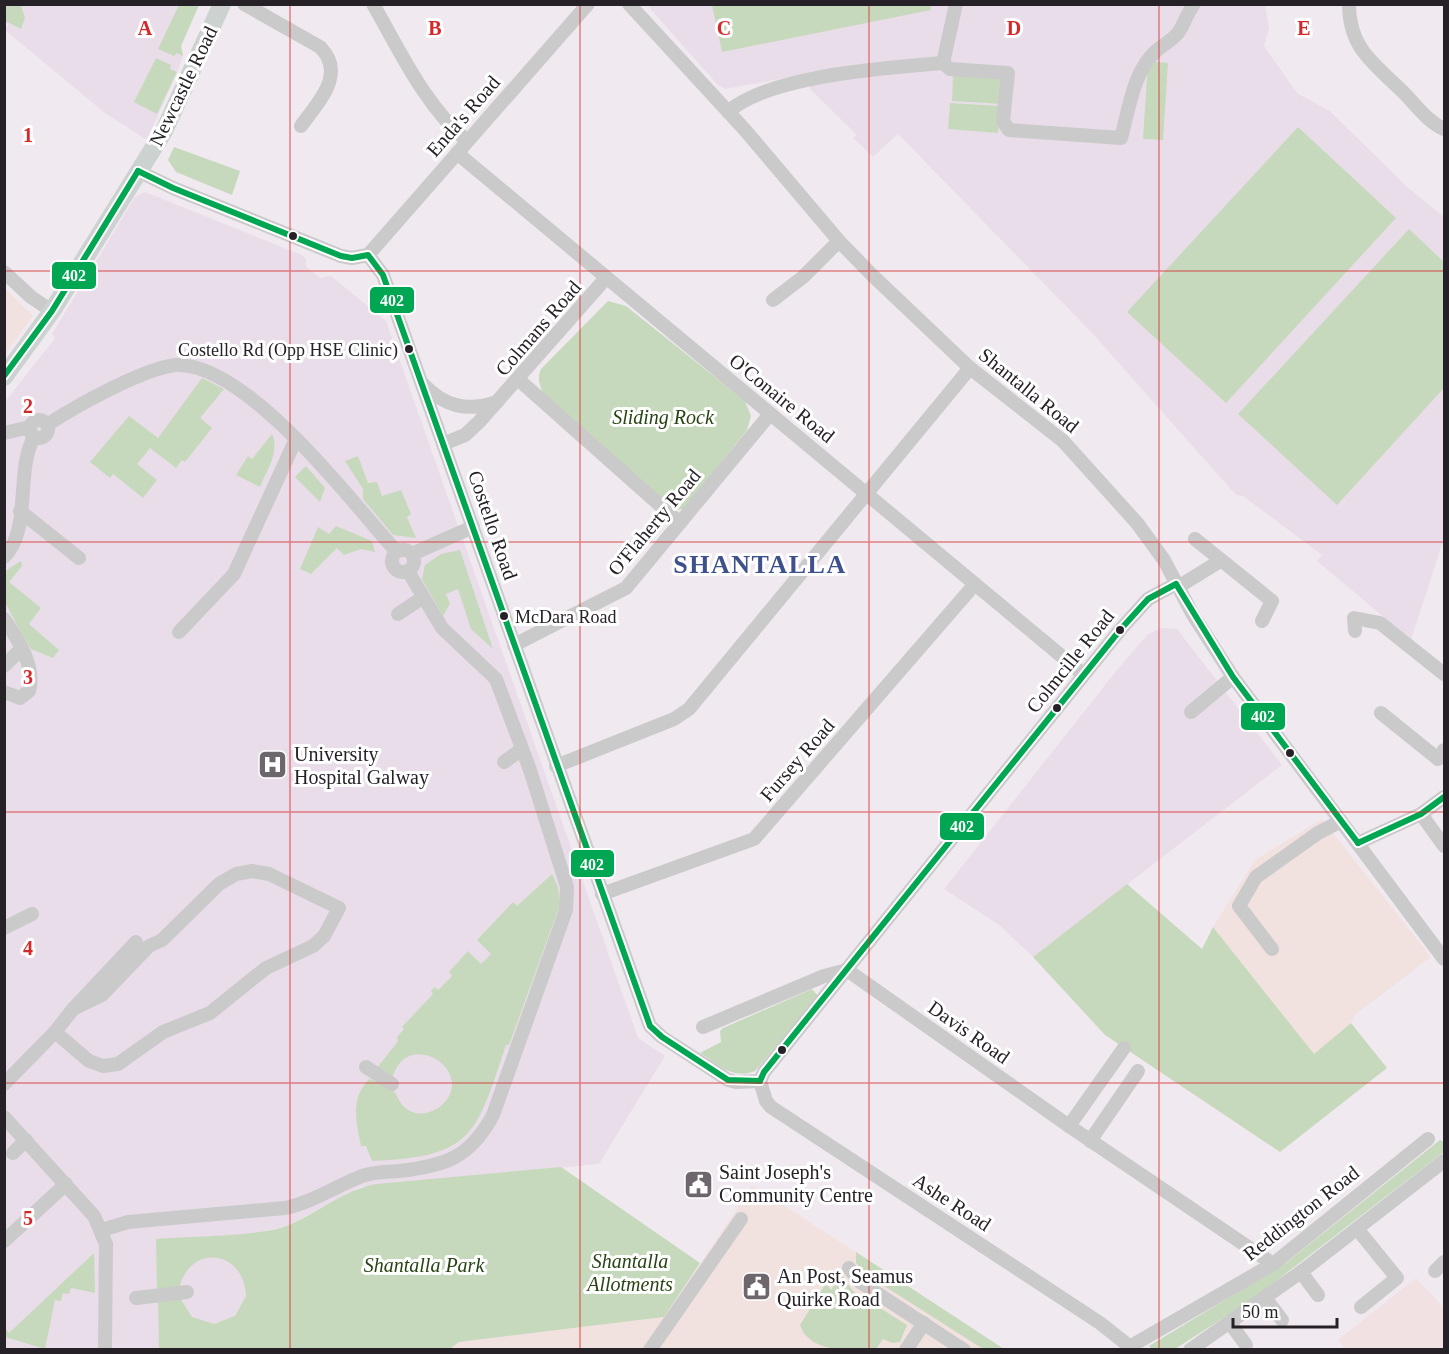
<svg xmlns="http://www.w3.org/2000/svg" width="1449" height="1354" viewBox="0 0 1449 1354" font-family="'Times New Roman',serif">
<rect width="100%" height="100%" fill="#f0eaf0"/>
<!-- commercial -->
<g fill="#f2e2df">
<path d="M4 287 33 316 5 354H4Z"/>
<path d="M1322 819 1431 957 1356 1014 1351 1023 1314 1055 1213 927 1255 860Z"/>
<path d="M753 1185 1004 1349 450 1350 459 1342 664 1317Z"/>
</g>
<!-- industrial -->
<path fill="#f2e1e2" d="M1416 1278 1444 1308V1349H1345L1338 1340Z"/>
<!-- built -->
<g fill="#e9ddea">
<path d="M5 5H199L181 46 183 56 177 72 147 140 105 113 5 30 8 25 5 21Z"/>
<path d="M647 5H1265L1269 29 1264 46 1298 94 1330 111 1407 187 1444 217V538L1411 640 1317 561 1322 555 1243 496 1236 495 1094 335 898 134 873 157 853 138 857 135 810 89 808 74 725 89 717 84Z"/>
<path d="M145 192 302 255 306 259V267L320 278 331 276 386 321 638 1038 665 1056 599 1164 360 1187 287 1226 264 1231 252 1349H5L4 403 55 338 52 334 135 197Z"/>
<path d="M1161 628 1177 629 1282 765 1033 957 999 925 944 889 1117 670 1148 634Z"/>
</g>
<!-- green -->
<g fill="#c7d9bc">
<path d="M5 4 21 5 25 18 21 29 5 21Z"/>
<path d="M930 4 931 10 722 52 712 5Z"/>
<path d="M179 5H199L181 46 183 56 177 53 174 56 158 49Z"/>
<path d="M156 58 171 65 170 69 177 72 157 114 134 102Z"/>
<path d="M1148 61 1168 63 1163 140 1143 139Z"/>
<path d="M953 75 1003 78 1002 104 952 101Z"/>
<path d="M950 103 1000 106 998 133 948 129Z"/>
<path d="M1298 127 1396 218 1226 403 1127 312Z"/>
<path d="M174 147 240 171 232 195 176 172 168 160Z"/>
<path d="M1409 229 1444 262V388L1337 505 1238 414Z"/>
<path d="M608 301 626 306 745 401 751 416 747 430 684 509 674 510 543 393C539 384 537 378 541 369Z"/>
<path d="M202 378 224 389 200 418 212 428 185 462 182 460 176 468 150 448 137 464 157 480 143 498 113 474 110 478 90 462 129 416 158 438Z"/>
<path d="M272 434C280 451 267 470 260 487L236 475 248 456 252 459Z"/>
<path d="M358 456 368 483 377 482 382 496 401 490 411 514 407 517 416 538 393 535 363 499V489L345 461Z"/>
<path d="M306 466 325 488 320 502 295 477Z"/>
<path d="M336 526 372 541 375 552 361 549 344 555 337 548 311 574 300 569 318 527 329 534Z"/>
<path d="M460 550 493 649 471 629 458 589 446 594 450 604 443 616 422 579 425 565 441 554Z"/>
<path d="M21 561 22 566 9 582 41 608 29 624 59 650 53 658 31 649 19 629 5 602 4 572Z"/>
<path d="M552 874 558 887 560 905 509 1045H506C476 1134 474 1157 372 1161L366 1146H361C356 1121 350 1099 369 1079 376 1082 385 1084 390 1088 401 1096 397 1108 416 1113 425 1115 435 1111 442 1105 478 1071 406 1025 392 1079L377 1068 398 1041 397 1037 404 1029 402 1027 433 994 431 991 435 987 438 990 452 976 449 972 468 951 481 964 491 954 477 940 513 902 517 906Z"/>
<path d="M1127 884 1202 949 1213 927 1314 1054 1351 1023 1387 1068 1280 1152 1105 1035 1033 957Z"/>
<path d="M812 989 818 996 755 1071C733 1080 718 1065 700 1053L721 1042 720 1031 723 1028Z"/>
<path d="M1440 1140 1444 1142V1152L1250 1301 1175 1349H1152L1149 1346 1287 1262Z"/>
<path d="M561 1167 700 1263 664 1317 459 1342 450 1349 159 1350 158 1299 180 1298 192 1317 214 1324 235 1316 246 1296C244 1249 189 1243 179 1289L157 1291 156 1239C189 1236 261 1237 289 1225 319 1212 344 1190 376 1184Z"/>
<path d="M856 1252 1004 1349H983L867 1275 856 1263Z"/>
<path d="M94 1253 95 1293 71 1288 69 1294 63 1293 61 1301 55 1300 45 1349 5 1337V1328L9 1333Z"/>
<path d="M841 1274 853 1291 907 1325 900 1342 892 1343 883 1339 876 1349C850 1350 810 1354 800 1325L826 1283 831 1290Z"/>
</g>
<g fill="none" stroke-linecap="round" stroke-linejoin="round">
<!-- minor -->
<g stroke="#cbcacb" stroke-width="14">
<path d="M244 4 320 47C347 74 318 102 301 126"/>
<path d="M373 4C400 51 425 106 467 141"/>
<path d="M629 4 745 130 839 241 871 274 970 368 1063 441 1137 523 1164 560 1193 615 1233 677 1444 959"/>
<path d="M1349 4C1349 47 1372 62 1400 89 1415 103 1426 121 1444 129"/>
<path d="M943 63 950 69 1008 73 1003 121 1009 130 1121 138C1129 109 1133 72 1156 51 1163 45 1171 41 1178 33 1184 25 1187 13 1194 4"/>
<path d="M728 112C769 75 887 68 943 63L956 4"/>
<path d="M457 153 1083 674"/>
<path d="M138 171 173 188 341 256 352 258 368 255 383 275 650 1026 662 1037 728 1080 736 1082 760 1081"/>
<path d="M368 255 588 4"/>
<path d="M4 272 31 297 52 311"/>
<path d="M773 300 803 277 839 241"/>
<path d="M519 380 680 523"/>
<path d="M423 384C445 407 467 412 497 402"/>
<circle cx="39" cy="429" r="9"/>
<path d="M47 425C74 407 149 365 179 365 249 366 351 501 396 551"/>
<path d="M4 433 30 427"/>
<path d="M443 444 465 435 479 422 606 278"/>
<path d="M20 511 79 558"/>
<path d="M1195 539 1272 601 1262 621"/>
<circle cx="403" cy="561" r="11"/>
<path d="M412 554 473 527"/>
<path d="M4 557C32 530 15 471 34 437"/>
<path d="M1178 587 1220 561"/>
<path d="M398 614 422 598"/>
<path d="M4 619C18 639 36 667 29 691L20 698 4 692"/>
<path d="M1355 631 1354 618 1380 623 1444 674"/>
<path d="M179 632 234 574 296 439"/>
<path d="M514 645 626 588 770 414"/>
<path d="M4 666 21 649"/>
<path d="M1191 712 1233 677"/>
<path d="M1381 713 1438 759 1444 750"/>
<path d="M504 762 522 749"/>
<path d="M556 766 674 719 689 709 970 368"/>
<path d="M1421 814 1444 846"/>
<path d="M1358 843 1421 814 1444 797"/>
<path d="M602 894 754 839 975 584"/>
<path d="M4 928 32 914"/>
<path d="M1272 949 1239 906 1256 877 1318 833 1341 821"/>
<path d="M703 1027 824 976 847 970 1069 1126 1273 1264"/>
<path d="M55 1032 73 1009 136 942"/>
<path d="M366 1067 392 1084"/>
<path d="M760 1081 764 1072 1120 630 1148 599 1176 584"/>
<path d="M760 1081 766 1101 771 1107 1100 1323 1134 1350"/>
<path d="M4 1084 55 1032 89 1061 103 1066 118 1064 163 1032 210 1013 266 968 313 946 324 936 339 908 269 874 252 871 236 874 219 884 162 940 149 946 102 995 73 1009"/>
<path d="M4 1117 94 1216 106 1244 105 1350"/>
<path d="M1069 1126 1124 1048"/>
<path d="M1090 1141 1138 1071"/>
<path d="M13 1153 26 1140"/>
<path d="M102 1230 128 1222 285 1208C313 1202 336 1186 362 1176 373 1172 387 1172 399 1171 445 1166 470 1158 493 1115L566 910 567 887 530 770 496 679 442 628 408 571"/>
<path d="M1358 1230 1397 1278 1361 1307"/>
<path d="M4 1241 66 1184"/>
<path d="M849 1268 860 1282 964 1350"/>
<path d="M1435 1271 1444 1262"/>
<path d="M1301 1272 1318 1295"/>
<path d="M136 1298 187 1292"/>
<path d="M1266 1299 1282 1320"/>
<path d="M1230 1323 1246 1345"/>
<path d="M1131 1346 1273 1264 1428 1139"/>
<path d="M650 1350 741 1219"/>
<path d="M906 1350 924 1323"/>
<path d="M1190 1350 1301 1272 1444 1161"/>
</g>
<!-- major -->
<path stroke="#ccd2cf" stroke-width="18" d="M4 377 52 311 164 131 222 4"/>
<defs>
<g id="bus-1">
<path d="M138 171 173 188 341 256 352 258 368 255 383 275 650 1026 662 1037 728 1080 760 1081"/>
<path d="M4 376 52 311 138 171"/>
<path d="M1176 584 1233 677 1358 843"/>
<path d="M1358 843 1421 814 1444 797"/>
<path d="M760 1081 764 1072 1120 630 1148 599 1176 584"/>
</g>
</defs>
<!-- bus-1 casing -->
<use href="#bus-1" stroke="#fff" stroke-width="10"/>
<!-- bus-1 -->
<use href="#bus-1" stroke="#00a651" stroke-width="6"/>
</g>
<!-- grid -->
<path fill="none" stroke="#d62828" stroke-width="1.5" stroke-opacity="0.55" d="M290 4V1350M580 4V1350M869 4V1350M1159 4V1350M4 271H1444M4 542H1444M4 812H1444M4 1083H1444"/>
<!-- icons -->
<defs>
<symbol id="hospital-square" viewBox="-11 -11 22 22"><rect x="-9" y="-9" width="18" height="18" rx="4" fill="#6d676d" stroke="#fff"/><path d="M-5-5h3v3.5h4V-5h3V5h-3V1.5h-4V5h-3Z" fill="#fff"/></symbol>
<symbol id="civic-square" viewBox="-11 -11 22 22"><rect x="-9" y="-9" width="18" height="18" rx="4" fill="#6d676d" stroke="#fff"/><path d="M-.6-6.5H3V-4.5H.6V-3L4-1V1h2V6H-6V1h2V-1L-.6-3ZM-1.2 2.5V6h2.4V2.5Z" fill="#fff"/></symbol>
</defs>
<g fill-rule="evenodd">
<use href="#hospital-square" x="256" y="748" width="33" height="33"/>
<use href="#civic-square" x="682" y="1168" width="33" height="33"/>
<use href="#civic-square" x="740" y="1270" width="33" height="33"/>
</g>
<!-- markers -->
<g fill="#262126" stroke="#fff" stroke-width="2">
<circle cx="293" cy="236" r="5"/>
<circle cx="409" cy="349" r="5"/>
<circle cx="504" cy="616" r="5"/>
<circle cx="1120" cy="630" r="5"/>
<circle cx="1057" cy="708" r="5"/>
<circle cx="1290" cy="753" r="5"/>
<circle cx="782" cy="1050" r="5"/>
</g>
<g text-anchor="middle" stroke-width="6" stroke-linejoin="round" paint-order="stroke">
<!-- bus labels -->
<g font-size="18" fill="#262126" stroke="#fff" text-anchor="end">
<text x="398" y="356">Costello Rd (Opp HSE Clinic)</text>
<text x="515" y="623" text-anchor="start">McDara Road</text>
</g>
<!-- street labels -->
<g font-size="20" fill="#262126" stroke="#fff">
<text transform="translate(183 86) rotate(-64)" y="7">Newcastle Road</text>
<text transform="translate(463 116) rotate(-49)" y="7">Enda's Road</text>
<text transform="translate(538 328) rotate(-49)" y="7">Colmans Road</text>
<text transform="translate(1029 390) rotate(39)" y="7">Shantalla Road</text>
<text transform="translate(782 398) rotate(39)" y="7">O'Conaire Road</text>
<text transform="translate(654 522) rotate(-50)" y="7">O'Flaherty Road</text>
<text transform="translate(493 525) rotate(71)" y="7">Costello Road</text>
<text transform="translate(1070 661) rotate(-51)" y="7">Colmcille Road</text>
<text transform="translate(797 760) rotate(-49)" y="7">Fursey Road</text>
<text transform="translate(969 1032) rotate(35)" y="7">Davis Road</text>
<text transform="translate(952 1202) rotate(33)" y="7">Ashe Road</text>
<text transform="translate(1301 1213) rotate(-38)" y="7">Reddington Road</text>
</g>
<!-- park labels -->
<g font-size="20" font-style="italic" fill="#274313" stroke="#fff">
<text x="663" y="424">Sliding Rock</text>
<text x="630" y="1268">Shantalla<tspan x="630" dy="23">Allotments</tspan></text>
<text x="424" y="1272">Shantalla Park</text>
</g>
<!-- poi labels -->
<g font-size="20" fill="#262126" stroke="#fff" text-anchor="start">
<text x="294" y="761">University<tspan x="294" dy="23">Hospital Galway</tspan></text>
<text x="719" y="1179">Saint Joseph's<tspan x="719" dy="23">Community Centre</tspan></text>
<text x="777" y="1283">An Post, Seamus<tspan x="777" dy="23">Quirke Road</tspan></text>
</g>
<!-- district labels -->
<g font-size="26" font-weight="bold" letter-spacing="1.5" fill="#3f518c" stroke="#fff">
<text x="760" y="573">SHANTALLA</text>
</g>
</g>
<g font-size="20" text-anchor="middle" font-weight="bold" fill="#d62828" stroke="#fff" stroke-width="6" stroke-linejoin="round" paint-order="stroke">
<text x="145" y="35">A</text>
<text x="435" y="35">B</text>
<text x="724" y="35">C</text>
<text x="1014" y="35">D</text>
<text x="1304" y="35">E</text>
<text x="28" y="142">1</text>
<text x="28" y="413">2</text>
<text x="28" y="684">3</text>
<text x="28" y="955">4</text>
<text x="28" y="1225">5</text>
</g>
<g stroke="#fff" stroke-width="2">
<rect x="51" y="261" width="46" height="29" rx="6" fill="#00a651"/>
<rect x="369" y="286" width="46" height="28" rx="6" fill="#00a651"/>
<rect x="1240" y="702" width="46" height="29" rx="6" fill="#00a651"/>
<rect x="939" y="812" width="46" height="29" rx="6" fill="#00a651"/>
<rect x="570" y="849" width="45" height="29" rx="6" fill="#00a651"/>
</g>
<g font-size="16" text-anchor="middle" font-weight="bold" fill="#fff">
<text x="74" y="281">402</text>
<text x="392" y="306">402</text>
<text x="1263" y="722">402</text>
<text x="962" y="832">402</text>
<text x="592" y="870">402</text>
</g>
<!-- border -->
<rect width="1449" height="1354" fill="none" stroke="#262126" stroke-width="12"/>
<!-- scale -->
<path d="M1233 1318v9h104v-9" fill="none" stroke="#262126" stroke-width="3"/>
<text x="1242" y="1318" font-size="18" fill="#262126" stroke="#ffffff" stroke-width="4.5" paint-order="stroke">50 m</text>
</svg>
